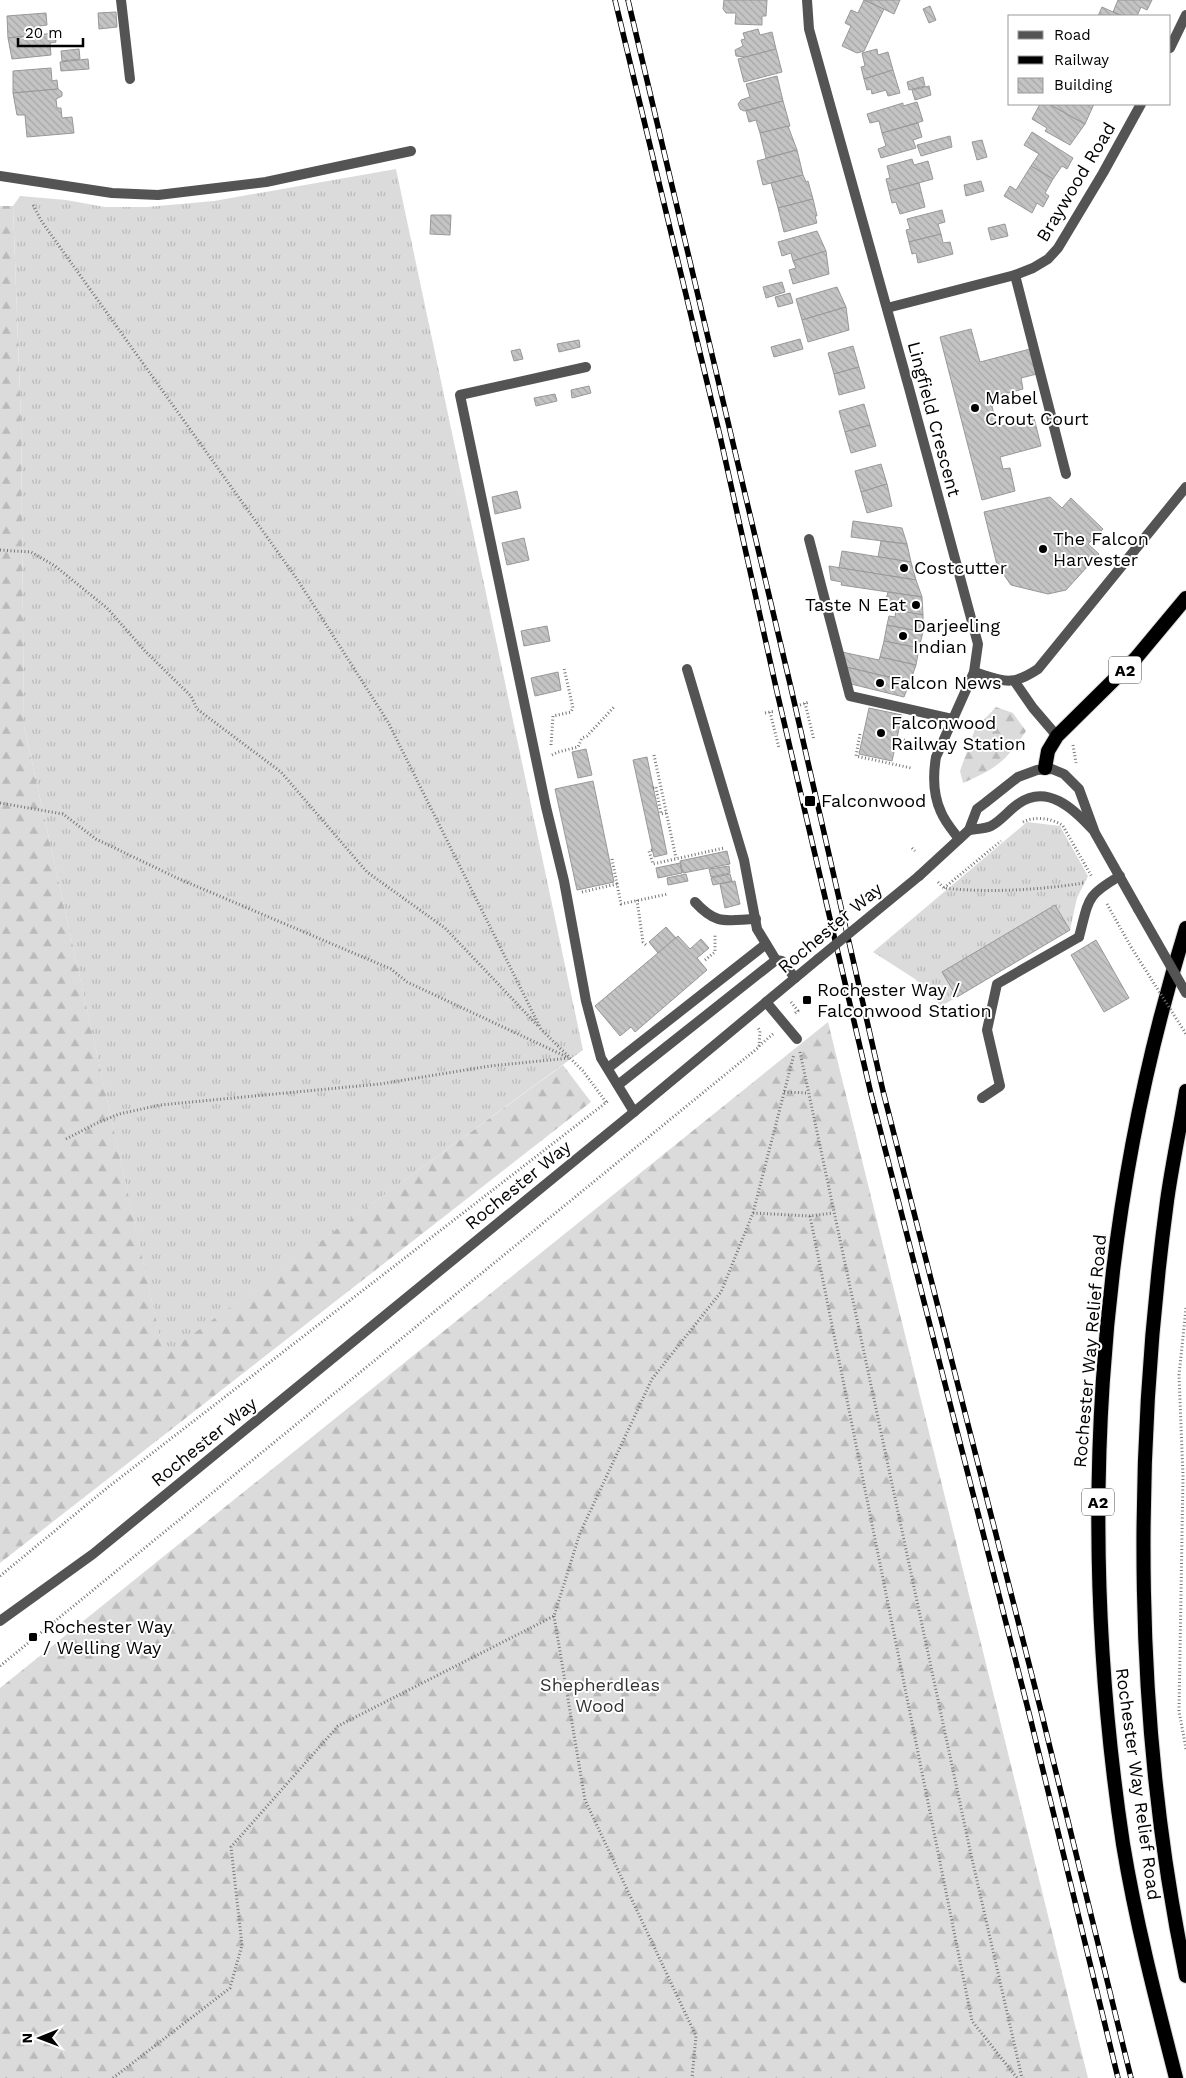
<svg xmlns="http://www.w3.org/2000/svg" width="1186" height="2078" viewBox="0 0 1186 2078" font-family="'Work Sans',sans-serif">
<defs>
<pattern id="grass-tufts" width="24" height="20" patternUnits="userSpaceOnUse" patternTransform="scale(1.25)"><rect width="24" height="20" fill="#dbdbdb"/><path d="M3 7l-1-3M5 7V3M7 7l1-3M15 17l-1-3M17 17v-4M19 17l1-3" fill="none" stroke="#bababa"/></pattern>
<pattern id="forest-firs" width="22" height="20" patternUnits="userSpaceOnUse" patternTransform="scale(1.25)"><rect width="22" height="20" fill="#dbdbdb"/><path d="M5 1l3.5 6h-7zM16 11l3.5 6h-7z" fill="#bababa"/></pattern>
<pattern id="building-back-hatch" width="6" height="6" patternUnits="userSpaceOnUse" patternTransform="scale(1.25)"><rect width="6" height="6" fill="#c4c4c4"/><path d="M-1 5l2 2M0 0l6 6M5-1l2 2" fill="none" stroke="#a7a7a7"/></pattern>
</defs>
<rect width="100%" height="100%" fill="#fff"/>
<!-- grass -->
<g fill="url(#grass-tufts)">
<path d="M396 169 583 1050 164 1356 24 726 21 421 13 206 20 196 66 200 105 207H147L214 201Z"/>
<path d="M1027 822 1060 826 1088 876 1077 898 1070 930 1055 905 943 972 957 997 941 1006 915 979 873 952Z"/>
</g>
<!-- forest -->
<g fill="url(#forest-firs)">
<path d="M0 206H13L21 421 24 726 164 1355 563 1065 591 1102 0 1563Z"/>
<path d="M996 707 1013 713 1026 731C1005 762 997 768 963 783L960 771 975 729Z"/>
<path d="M828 1022 1088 2078H0V1688Z"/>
</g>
<!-- building -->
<g fill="url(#building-back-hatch)" stroke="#989898">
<path d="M724 0H767L766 16H762V25L735 24 736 13H726L723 9Z"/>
<path d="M864 0 884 9 864 51 857 53 842 46 851 26 845 23 851 10 858 13Z"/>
<path d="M865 0H900L894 14Z"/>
<path d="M1118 0H1152L1147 10 1141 7 1137 16H1123L1113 12Z"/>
<path d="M930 6 936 20 929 23 923 9Z"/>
<path d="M1102 7 1113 12 1123 16H1098Z"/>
<path d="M116 12 117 27 99 29 98 13Z"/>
<path d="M46 13 47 25 40 26 41 35 8 38 7 16Z"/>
<path d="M758 29 760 35 772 32 776 49 746 57 736 56 735 50 743 46 741 40 745 39 743 33Z"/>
<path d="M55 33 56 42 50 43 51 55 12 59 8 38Z"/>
<path d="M79 49 80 59 62 61 61 51Z"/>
<path d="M776 49 782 72 744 82 738 59Z"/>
<path d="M877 49 878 55 888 52 893 70 864 79 861 67 865 66 862 53Z"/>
<path d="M88 59 89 69 61 71 60 62Z"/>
<path d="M51 68 52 81 57 80 58 89 13 93V71Z"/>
<path d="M893 70 900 93 888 96 886 90 872 94 871 89 867 90 864 79Z"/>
<path d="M777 76 783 101 744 111 740 109 738 104 741 100 750 97 746 84Z"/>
<path d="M923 77 925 86 909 90 907 82Z"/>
<path d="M929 86 931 95 915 100 912 90Z"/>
<path d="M58 89 62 92V96L56 99 57 108H61L62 118 72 117 74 133 27 137 25 115H17L13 93Z"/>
<path d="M783 101 790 126 760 133 756 120 749 122 746 111Z"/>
<path d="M917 102 923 121 882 133 879 121 870 123 867 114 903 103V106Z"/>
<path d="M1040 104H1049L1085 124 1070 145 1045 131 1047 128 1032 119Z"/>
<path d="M1049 104H1094L1085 124Z"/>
<path d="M918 123 922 137 913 140 916 148 881 158 878 149 886 146 882 133Z"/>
<path d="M788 126 797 150 766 158 760 133Z"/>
<path d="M1032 132 1073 158 1067 169 1062 166 1053 179 1031 166 1039 154 1024 145Z"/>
<path d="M950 136 952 147 921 156 917 145Z"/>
<path d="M982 140 987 157 977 160 972 142Z"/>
<path d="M797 150 803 175 763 185 757 161Z"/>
<path d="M912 159 914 165 928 161 933 179 889 191 886 179 890 178 887 166Z"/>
<path d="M1031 166 1053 179 1045 193 1049 196 1043 207 1037 203 1032 213 1004 196 1010 186 1016 190Z"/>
<path d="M803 175 806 182 808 181 813 199 778 208 771 183Z"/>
<path d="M981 181 984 191 966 196 964 185Z"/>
<path d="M919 183 925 207 900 214 896 202 892 203 889 191Z"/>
<path d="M813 199 817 216H815L817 223 784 232 778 208Z"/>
<path d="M942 210 945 222 938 224 941 234 909 242 906 230 910 229 907 219Z"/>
<path d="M431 215H451L450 235 430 234Z"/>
<path d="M1005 224 1008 236 991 240 988 228Z"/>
<path d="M817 231 826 251 793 261 791 253 782 256 778 242Z"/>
<path d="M941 234 943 243 950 242 953 254 918 263 916 253 912 254 909 242Z"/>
<path d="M826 251 829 274 793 284 789 270 796 268 793 261Z"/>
<path d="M782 282 785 292 766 298 763 287Z"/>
<path d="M837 287 846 307 802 320 796 299Z"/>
<path d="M790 293 793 303 778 307 775 297Z"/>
<path d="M846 307 849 330 808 342 802 320Z"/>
<path d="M971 329 980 362 1030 349 1037 374 1021 378 1023 389 990 398 997 427 1034 418 1041 446 1000 457 1003 469 1010 468 1015 491 982 500 940 337Z"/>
<path d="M800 339 803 349 774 357 771 347Z"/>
<path d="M579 340 580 347 559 352 557 344Z"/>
<path d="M853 346 859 367 834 374 828 353Z"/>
<path d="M520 349 523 359 514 361 511 351Z"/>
<path d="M859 367 865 388 839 395 834 374Z"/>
<path d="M589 386 591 393 572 398 571 390Z"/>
<path d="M555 394 557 401 536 406 534 398Z"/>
<path d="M864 404 870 425 845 432 839 411Z"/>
<path d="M870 425 876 446 851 453 845 432Z"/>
<path d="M881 464 887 484 861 492 855 471Z"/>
<path d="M887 484 892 506 867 513 861 492Z"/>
<path d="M517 491 521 508 495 514 492 497Z"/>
<path d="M1050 497 1062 508 1071 498 1103 529 1088 544 1099 554 1066 590 1048 594 1011 585 997 565 984 512Z"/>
<path d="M853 521 902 528 907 544 851 537Z"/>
<path d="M524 538 529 560 507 565 502 543Z"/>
<path d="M881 541 907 544 911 562 878 557Z"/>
<path d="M842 551 911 562 916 580 839 568Z"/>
<path d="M829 566 916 580 922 597 841 585 842 582 831 580Z"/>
<path d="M888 592 922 597 923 615 892 610 894 602 886 600Z"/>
<path d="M896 610 923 615V632L887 625 889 616 895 617Z"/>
<path d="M887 625 923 632 919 648 884 641Z"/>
<path d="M547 626 550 641 524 646 521 631Z"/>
<path d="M884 641 919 648 916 665 880 657Z"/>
<path d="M842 652 879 660 880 657 916 665 910 682 846 667Z"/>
<path d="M846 667 910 682 904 697 851 684Z"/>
<path d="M558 672 561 690 535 696 531 678Z"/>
<path d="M869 708 902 715 892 761 859 754Z"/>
<path d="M586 749 592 775 578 778 572 752Z"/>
<path d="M647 757 667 854 654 857 633 760Z"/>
<path d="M593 781 614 882 577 890 555 789Z"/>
<path d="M727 851 730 864 683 873 680 861Z"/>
<path d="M680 863 682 873 658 878 656 868Z"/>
<path d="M729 866 730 873 711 877 709 869Z"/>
<path d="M686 874 688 881 668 885 667 878Z"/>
<path d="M730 874 732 881 713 885 711 878Z"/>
<path d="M735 881 740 904 725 908 720 884Z"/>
<path d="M1055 905 1070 930 957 997 942 972Z"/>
<path d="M666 927 676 938 658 953 649 942Z"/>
<path d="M678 936 690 949 701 939 709 948 697 958 707 970 635 1032 631 1027 620 1036 595 1006Z"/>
<path d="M1096 940 1129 998 1104 1012 1071 955Z"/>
</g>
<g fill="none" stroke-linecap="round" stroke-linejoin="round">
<defs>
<g id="trunk">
<path d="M1045 768 1048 751 1057 736 1136 658 1186 598"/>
<path d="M1186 1091C1180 1128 1172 1165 1167 1201 1133 1455 1133 1725 1186 1976"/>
<path d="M1176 2078C1156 2000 1136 1923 1123 1844 1077 1539 1094 1223 1186 928"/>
</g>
</defs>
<!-- trunk casing -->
<use href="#trunk" stroke="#dbdbdb" stroke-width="16"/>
<!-- path -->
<g stroke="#767676" stroke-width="3" stroke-dasharray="1 2.5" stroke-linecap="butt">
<path d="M33 205 42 222 297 579 388 722 541 1029 583 1071 606 1102"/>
<path d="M0 550 31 552 55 566 107 608 145 651 191 696 197 709 281 772 367 872 445 928 539 1027"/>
<path d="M805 703 814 740"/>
<path d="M800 705 809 702"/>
<path d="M770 712 779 748"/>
<path d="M765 713 775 711"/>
<path d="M860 734 856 756 911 768"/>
<path d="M897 738 919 744"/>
<path d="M551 745 553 716 571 712 573 708 564 668"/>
<path d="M1073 745 1076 763"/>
<path d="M552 755 558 752 578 747 582 738 587 736 615 706"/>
<path d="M654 755 676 858"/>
<path d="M653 788 656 787 661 814 666 813"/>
<path d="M0 803 63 814 96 839 177 878 391 969 407 982 567 1057"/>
<path d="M1023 822C1034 816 1053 818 1063 826L1092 877"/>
<path d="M912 848 915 851"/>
<path d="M652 850 649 851 653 864 724 848"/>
<path d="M612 859 617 884"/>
<path d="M938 882 944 888C990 893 1038 890 1084 883"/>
<path d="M944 888 1001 841"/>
<path d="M582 892 617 884 621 904 668 894"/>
<path d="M637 900 643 942 647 946"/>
<path d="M1107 904 1131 947"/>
<path d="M705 960 715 952V935"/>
<path d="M791 1002 798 1011 794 1014"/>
<path d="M759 1046 773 1034"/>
<path d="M800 1052 970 1850 1022 2078"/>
<path d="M784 1092 808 1093"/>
<path d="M66 1139 95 1124 119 1114 160 1105 380 1084 490 1066 570 1058"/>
<path d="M753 1213 810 1216 833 1213"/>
<path d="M810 1216 972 2021 1017 2078"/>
<path d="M1186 1308 1179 1375 1183 1476 1179 1711 1186 1749"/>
<path d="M0 1576 107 1488 608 1101"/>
<path d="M554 1616 585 1800 696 2036 692 2078"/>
<path d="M0 1666 759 1047 760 1031 758 1028"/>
<path d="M113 2078 230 1988 242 1945 231 1847 338 1726 554 1616 580 1533 652 1379 721 1292 753 1213 794 1054"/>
</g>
<!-- service -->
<g stroke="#545454" stroke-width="10">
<path d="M121 0 130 79"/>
<path d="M0 176 112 193 158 195 266 182 411 151"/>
<path d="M1015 275 1066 474"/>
<path d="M586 367 460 395 546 807 564 881 586 1001 601 1058 634 1112"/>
<path d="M809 539 850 696 952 719"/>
<path d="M687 669 744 860 757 929 776 960 782 961 795 978"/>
<path d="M1015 682 1033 708 1057 736"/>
<path d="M695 902C717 926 726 920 756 919"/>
<path d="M766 1002 797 1039"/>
<path d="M608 1068 766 944"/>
<path d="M618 1085 776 960"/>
<path d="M982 1098 1000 1086 987 1030 997 984 1079 937"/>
</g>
<!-- minor -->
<g stroke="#545454" stroke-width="10">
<path d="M1170 48 1186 15"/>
<path d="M887 308 1015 275 1033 268 1048 259 1058 248 1103 173 1141 104"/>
<path d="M974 672C1004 681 1011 687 1038 669L1186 487"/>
<path d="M1079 937C1089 900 1085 896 1120 876"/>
</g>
<!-- tertiary -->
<g stroke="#545454" stroke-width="10">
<path d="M807 0 809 29 909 388 978 644 974 672 936 757C933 775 933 795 941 812 945 822 953 831 959 839"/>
<path d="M969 830C975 829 985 829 991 826 1001 821 1009 810 1018 804 1047 783 1074 809 1093 830"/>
<path d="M919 876 969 830 977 809 985 803 1018 777 1037 770 1052 769 1064 774 1079 789 1095 833 1138 909"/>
<path d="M0 1621 93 1554 634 1112 818 959"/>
</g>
<!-- trunk -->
<use href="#trunk" stroke="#000" stroke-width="14"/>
<defs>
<g id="rail">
<path d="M615 0 720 436 777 692 871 1094 1030 1717 1118 2078"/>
<path d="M628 0 791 688 883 1091 1042 1715 1131 2078"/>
</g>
</defs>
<!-- rail casing -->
<use href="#rail" stroke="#000" stroke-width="5.5"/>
<!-- rail -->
<use href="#rail" stroke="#fff" stroke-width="4" stroke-dasharray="11" stroke-linecap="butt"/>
<!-- path-bridge -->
<path stroke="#767676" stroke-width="3" stroke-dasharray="1 2.5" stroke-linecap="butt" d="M1131 947 1186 1034"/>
<!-- tertiary-bridge -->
<g stroke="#545454" stroke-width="10">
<path d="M1138 909 1186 993"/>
<path d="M818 959 919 876"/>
</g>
</g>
<!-- markers -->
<g fill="#000" stroke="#fff" stroke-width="2">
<circle cx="975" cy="408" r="5"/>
<circle cx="1043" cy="549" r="5"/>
<circle cx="904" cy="568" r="5"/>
<circle cx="916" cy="605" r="5"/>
<circle cx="903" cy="636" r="5"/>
<circle cx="880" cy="683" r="5"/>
<circle cx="881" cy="733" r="5"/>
<rect x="804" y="795" width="12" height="12" rx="2.5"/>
<rect x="802" y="995" width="10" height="10" rx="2.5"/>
<rect x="28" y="1632" width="10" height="10" rx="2.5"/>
</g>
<g text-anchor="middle" stroke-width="4" stroke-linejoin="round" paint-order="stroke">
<!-- shield labels -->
<g fill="#fff" stroke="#4c4c4c" stroke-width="1">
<rect x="1109" y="656.5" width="32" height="27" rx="4"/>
<rect x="1082" y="1488.5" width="32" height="27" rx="4"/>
</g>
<g font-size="16" font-weight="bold" fill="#000">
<text x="1125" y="676">A2</text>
<text x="1098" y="1508">A2</text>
</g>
<!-- street labels -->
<g font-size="18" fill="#000" stroke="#fff">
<text transform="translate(1076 182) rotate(-59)" y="6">Braywood Road</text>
<text transform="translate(934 419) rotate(75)" y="6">Lingfield Crescent</text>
<text transform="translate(830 928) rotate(-40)" y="6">Rochester Way</text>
<text transform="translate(518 1185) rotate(-39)" y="6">Rochester Way</text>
<text transform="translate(1090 1351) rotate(-85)" y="6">Rochester Way Relief Road</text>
<text transform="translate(204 1442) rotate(-39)" y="6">Rochester Way</text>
<text transform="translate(1138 1784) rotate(82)" y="6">Rochester Way Relief Road</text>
</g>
<!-- poi labels -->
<g font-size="18" fill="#000" stroke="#fff" text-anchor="start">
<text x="985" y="404">Mabel<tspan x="985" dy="21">Crout Court</tspan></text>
<text x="1053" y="545">The Falcon<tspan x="1053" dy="21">Harvester</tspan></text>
<text x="914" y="574">Costcutter</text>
<text x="906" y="611" text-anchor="end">Taste N Eat</text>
<text x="913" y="632">Darjeeling<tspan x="913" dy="21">Indian</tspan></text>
<text x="890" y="689">Falcon News</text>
<text x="891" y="729">Falconwood<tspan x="891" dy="21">Railway Station</tspan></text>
<text x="821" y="807">Falconwood</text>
<text x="817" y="996">Rochester Way /<tspan x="817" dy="21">Falconwood Station</tspan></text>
<text x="43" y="1633">Rochester Way<tspan x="43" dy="21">/ Welling Way</tspan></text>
</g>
<!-- park labels -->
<g font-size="18" fill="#323232" stroke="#fff">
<text x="600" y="1691">Shepherdleas<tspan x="600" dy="21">Wood</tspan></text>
</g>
</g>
<!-- legend -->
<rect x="1008" y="15" width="162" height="90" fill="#ffffff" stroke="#999999"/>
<rect x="1018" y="31" width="25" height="8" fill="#545454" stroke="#999999"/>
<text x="1054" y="40" font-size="15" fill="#000000">Road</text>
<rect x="1018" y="56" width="25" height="8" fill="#000000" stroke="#999999"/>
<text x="1054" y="65" font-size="15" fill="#000000">Railway</text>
<rect x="1018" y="78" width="25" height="15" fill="url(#building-back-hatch)" stroke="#999999"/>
<text x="1054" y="90" font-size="15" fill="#000000">Building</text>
<!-- north arrow -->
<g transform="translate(40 2038) rotate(269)" stroke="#ffffff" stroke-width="4" paint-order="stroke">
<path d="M0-4L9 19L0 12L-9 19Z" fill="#000000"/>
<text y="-8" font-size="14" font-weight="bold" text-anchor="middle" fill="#000000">N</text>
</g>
<!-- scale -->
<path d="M18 38v8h65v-8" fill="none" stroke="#000000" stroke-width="2.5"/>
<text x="25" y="38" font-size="15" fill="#000000" stroke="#ffffff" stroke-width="4" paint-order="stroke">20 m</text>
</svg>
